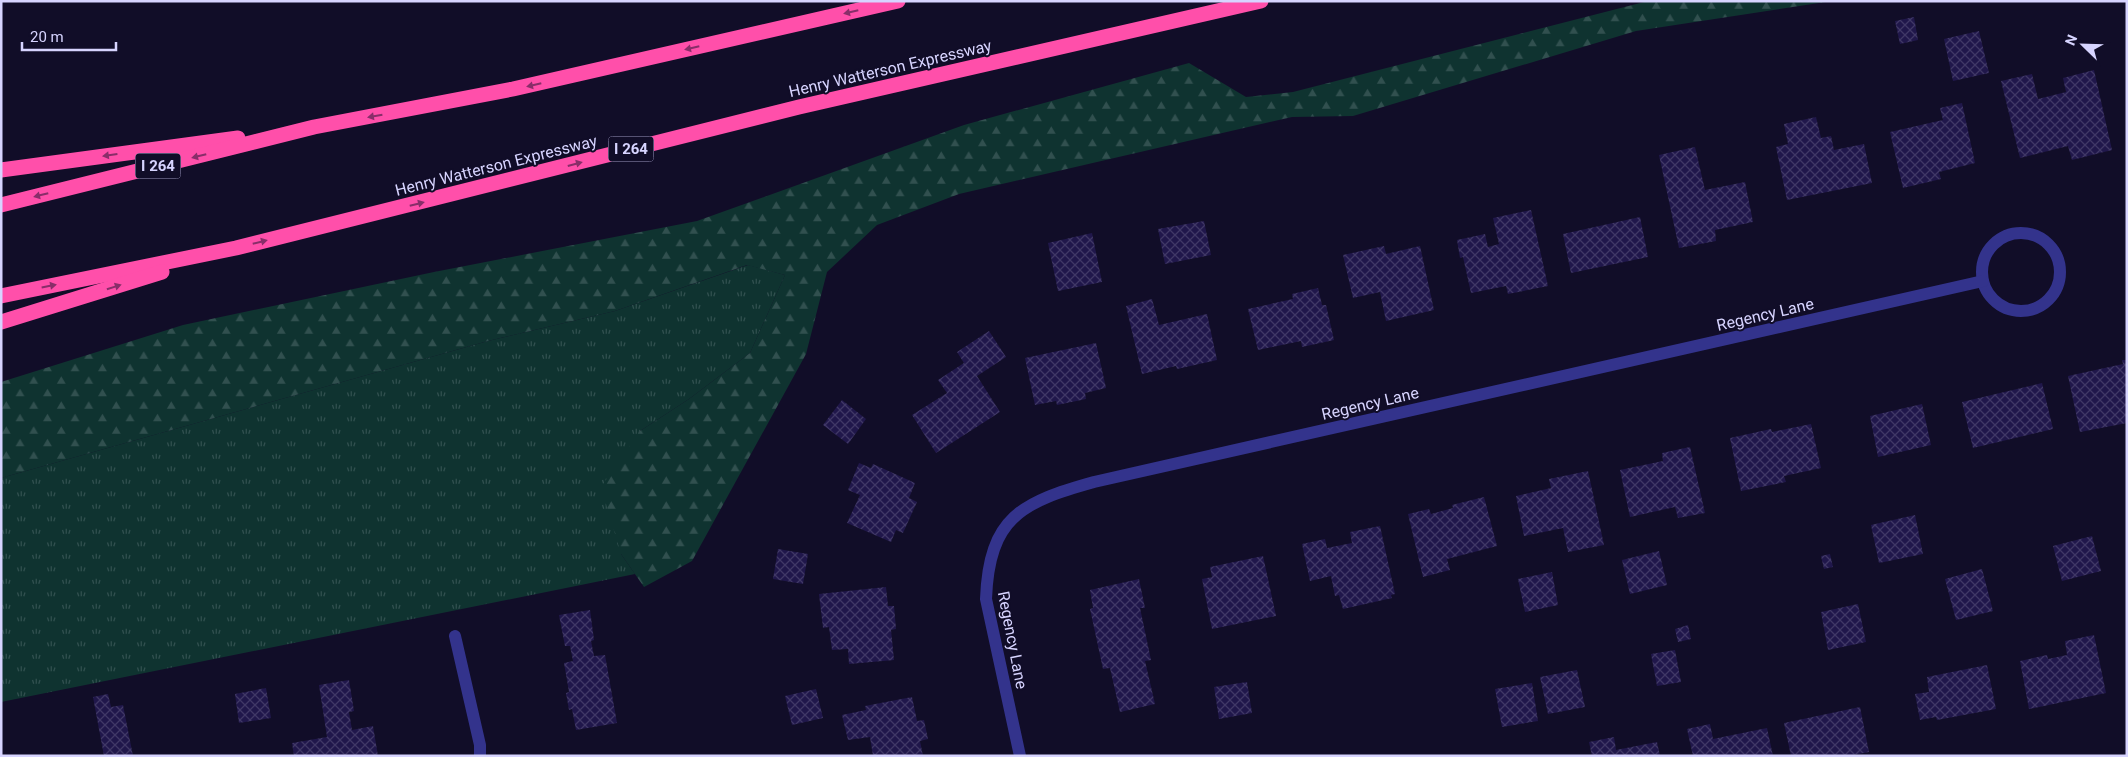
<svg xmlns="http://www.w3.org/2000/svg" width="2128" height="757" viewBox="0 0 2128 757" font-family="Roboto,sans-serif">
<defs>
<pattern id="grass-tufts" width="24" height="20" patternUnits="userSpaceOnUse" patternTransform="scale(1.25)"><rect width="24" height="20" fill="#0f3330"/><path d="M3 7l-1-3M5 7V3M7 7l1-3M15 17l-1-3M17 17v-4M19 17l1-3" fill="none" stroke="#31504f"/></pattern>
<pattern id="forest-firs" width="22" height="20" patternUnits="userSpaceOnUse" patternTransform="scale(1.25)"><rect width="22" height="20" fill="#0f3330"/><path d="M5 1l3.5 6h-7zM16 11l3.5 6h-7z" fill="#31504f"/></pattern>
<pattern id="building-cross-hatch" width="8" height="8" patternUnits="userSpaceOnUse" patternTransform="scale(1.25)"><rect width="8" height="8" fill="#20174b"/><path d="M0 0l8 8M0 8l8-8" fill="none" stroke="#403866"/></pattern>
</defs>
<rect width="100%" height="100%" fill="#110d28"/>
<!-- grass -->
<path fill="url(#grass-tufts)" d="M748 265 785 275 750 353 689 399 640 431 621 554 635 574 1 702V478L488 341 615 311Z"/>
<!-- forest -->
<path fill="url(#forest-firs)" d="M1648 1H1832L1636 31 1353 116 1292 117 959 194 877 225 827 272 806 354 692 561 644 587 621 554 601 487 640 431 689 399 750 353 785 275 747 265 615 311 488 341 1 478V382L183 325 434 272 697 221 964 125 1189 63 1246 97 1293 92Z"/>
<!-- building -->
<g fill="url(#building-cross-hatch)">
<path d="M1914 17 1918 40 1900 44 1895 21Z"/>
<path d="M1979 31 1989 73 1953 81 1944 39Z"/>
<path d="M2094 70 2112 150 2072 160 2068 146 2020 158 2001 81 2032 74 2038 99 2066 92 2063 78Z"/>
<path d="M1962 103 1975 163 1939 172 1941 179 1903 188 1890 132 1943 120 1940 108Z"/>
<path d="M1816 117 1821 138 1831 136 1834 150 1864 144 1872 183 1787 200 1776 147 1788 144 1784 124Z"/>
<path d="M1695 147 1705 190 1745 182 1753 222 1715 230 1716 241 1679 248 1659 155Z"/>
<path d="M1531 210 1548 286 1508 294 1506 286 1471 293 1463 257 1460 258 1457 240 1485 234 1488 247 1499 244 1493 218Z"/>
<path d="M1640 217 1648 257 1571 273 1563 234Z"/>
<path d="M1204 221 1211 255 1165 264 1158 229Z"/>
<path d="M1092 233 1102 282 1058 291 1048 243Z"/>
<path d="M1384 246 1386 254 1420 246 1434 310 1386 321 1380 292 1353 298 1343 255Z"/>
<path d="M1318 288 1322 305H1326L1334 340 1302 347 1301 341 1258 350 1248 309 1293 299 1292 294Z"/>
<path d="M1152 299 1159 325 1207 314 1217 360 1177 369 1176 366 1142 374 1126 306Z"/>
<path d="M989 331 1006 357 977 376 1000 412 936 453 912 415 947 393 938 380 964 363 957 352Z"/>
<path d="M1096 343 1106 388 1085 393 1086 399 1057 405 1056 401 1035 405 1025 358Z"/>
<path d="M2122 360H2127V423L2080 432 2068 376 2123 364Z"/>
<path d="M2042 383 2053 429 1973 448 1962 402Z"/>
<path d="M842 400 866 419 848 444 823 425Z"/>
<path d="M1922 404 1931 445 1878 457 1870 416Z"/>
<path d="M1811 424 1821 468 1784 476 1786 482 1741 491 1730 438 1771 429 1772 432Z"/>
<path d="M1690 447 1705 513 1678 518 1675 507 1630 517 1620 470 1663 461 1662 453Z"/>
<path d="M859 463 871 468 873 464 915 483 909 498 917 502 903 533 896 530 891 542 847 523 860 495 848 490Z"/>
<path d="M1588 471 1604 545 1568 552 1563 528 1524 536 1516 496 1551 488 1549 479Z"/>
<path d="M1484 497 1497 546 1447 559 1450 570 1423 577 1408 514 1429 509 1431 514 1453 508 1452 505Z"/>
<path d="M1915 515 1923 554 1879 563 1871 525Z"/>
<path d="M1380 526 1395 594 1391 595 1392 598 1343 609 1339 595 1335 596 1331 576 1310 581 1302 544 1325 539 1327 548 1352 543 1350 532Z"/>
<path d="M2092 536 2101 571 2062 581 2053 546Z"/>
<path d="M778 549 808 554 803 584 773 579Z"/>
<path d="M1659 551 1667 585 1630 594 1622 560Z"/>
<path d="M1830 554 1833 567 1824 569 1821 556Z"/>
<path d="M1263 556 1276 616 1212 629 1202 579 1212 577 1210 567Z"/>
<path d="M1982 569 1993 611 1956 620 1945 579Z"/>
<path d="M1552 572 1558 605 1525 612 1518 579Z"/>
<path d="M1139 579 1145 608H1140L1151 660 1145 661 1155 704 1120 712 1110 668 1103 669 1090 609 1093 608 1090 590Z"/>
<path d="M886 587 888 606H894L896 629 891 630 894 660 849 664 848 649 832 650 829 627 823 628 819 594Z"/>
<path d="M1858 604 1866 642 1828 650 1821 612Z"/>
<path d="M590 610 594 640 591 641 594 656 605 655 617 723 576 730 572 709 569 710 566 693 569 692 564 663 573 661 570 646H565L559 615Z"/>
<path d="M1688 625 1691 639 1678 642 1675 629Z"/>
<path d="M2094 635 2106 693 2029 709 2020 661 2047 655 2048 659 2067 655 2065 641Z"/>
<path d="M1675 650 1681 682 1657 686 1651 654Z"/>
<path d="M1987 665 1996 709 1937 720 1936 717 1920 720 1915 694 1929 692 1927 677Z"/>
<path d="M1577 670 1585 707 1548 714 1540 677Z"/>
<path d="M349 680 354 711 349 712 352 730 373 726 378 756H294L292 743 327 737 319 685Z"/>
<path d="M1247 682 1252 713 1219 719 1214 687Z"/>
<path d="M1532 683 1538 721 1502 727 1495 689Z"/>
<path d="M266 688 271 718 239 723 235 694Z"/>
<path d="M816 689 823 718 792 725 785 696Z"/>
<path d="M108 694 111 707 123 705 133 756H104L93 697Z"/>
<path d="M912 697 917 721 924 720 928 739 920 741 923 756H873L870 737 848 740 842 715 866 710 865 706Z"/>
<path d="M1860 707 1869 752 1848 756H1791L1784 723Z"/>
<path d="M1710 724 1713 739 1767 728 1773 756H1693L1687 729Z"/>
<path d="M1614 737 1616 750 1657 742 1660 756H1592L1589 742Z"/>
</g>
<g fill="none" stroke-linecap="round" stroke-linejoin="round">
<!-- minor -->
<g stroke="#33338c" stroke-width="12">
<circle cx="2021" cy="272" r="39"/>
<path d="M455 636 480 745V756"/>
<path d="M1020 756 986 599C989 517 1022 502 1094 482L1983 281"/>
</g>
<!-- highway -->
<g stroke="#ff4faa" stroke-width="15">
<path d="M1 170 238 138"/>
<path d="M1 205 314 127 513 89 898 1"/>
<path d="M1 296 236 248 799 107 1261 1"/>
<path d="M1 322 162 272"/>
</g>
</g>
<!-- one-way arrows -->
<defs><path id="oneway-solid" d="M-6-.8H1V-3.2L6.5 0L1 3.2V.8H-6Z" transform="scale(1.25)"/></defs>
<g fill="#882e69">
<use href="#oneway-solid" transform="translate(851 12) rotate(167)"/>
<use href="#oneway-solid" transform="translate(692 48) rotate(167)"/>
<use href="#oneway-solid" transform="translate(534 85) rotate(167)"/>
<use href="#oneway-solid" transform="translate(375 116) rotate(170)"/>
<use href="#oneway-solid" transform="translate(110 155) rotate(172)"/>
<use href="#oneway-solid" transform="translate(199 156) rotate(166)"/>
<use href="#oneway-solid" transform="translate(575 164) rotate(-15)"/>
<use href="#oneway-solid" transform="translate(41 195) rotate(166)"/>
<use href="#oneway-solid" transform="translate(417 204) rotate(-14)"/>
<use href="#oneway-solid" transform="translate(260 242) rotate(-14)"/>
<use href="#oneway-solid" transform="translate(49 286) rotate(-11)"/>
<use href="#oneway-solid" transform="translate(114 287) rotate(-18)"/>
</g>
<g text-anchor="middle" stroke-width="4" stroke-linejoin="round" paint-order="stroke">
<!-- shield labels -->
<g fill="#110d28" stroke="#9c98be" stroke-width="1">
<rect x="608.5" y="136.5" width="45" height="25" rx="4"/>
<rect x="135.5" y="153.5" width="45" height="25" rx="4"/>
</g>
<g font-size="15" font-weight="bold" fill="#d7d4ff">
<text x="631" y="154">I 264</text>
<text x="158" y="171">I 264</text>
</g>
<!-- street labels -->
<g font-size="16" fill="#d7d4ff" stroke="#110d28">
<text transform="translate(890 68) rotate(-13)" y="6">Henry Watterson Expressway</text>
<text transform="translate(496 165) rotate(-14)" y="6">Henry Watterson Expressway</text>
<text transform="translate(1765 314) rotate(-13)" y="6">Regency Lane</text>
<text transform="translate(1370 403) rotate(-13)" y="6">Regency Lane</text>
<text transform="translate(1013 640) rotate(79)" y="6">Regency Lane</text>
</g>
</g>
<!-- border -->
<rect width="2128" height="757" fill="none" stroke="#d7d4ff" stroke-width="5"/>
<!-- north arrow -->
<g transform="translate(2083 45) rotate(293)" stroke="#110d28" stroke-width="4" paint-order="stroke">
<path d="M0-4L9 19L0 12L-9 19Z" fill="#d7d4ff"/>
<text y="-8" font-size="14" font-weight="bold" text-anchor="middle" fill="#d7d4ff">N</text>
</g>
<!-- scale -->
<path d="M22 42v8h94v-8" fill="none" stroke="#d7d4ff" stroke-width="2.5"/>
<text x="30" y="42" font-size="15" fill="#d7d4ff" stroke="#110d28" stroke-width="4" paint-order="stroke">20 m</text>
</svg>
